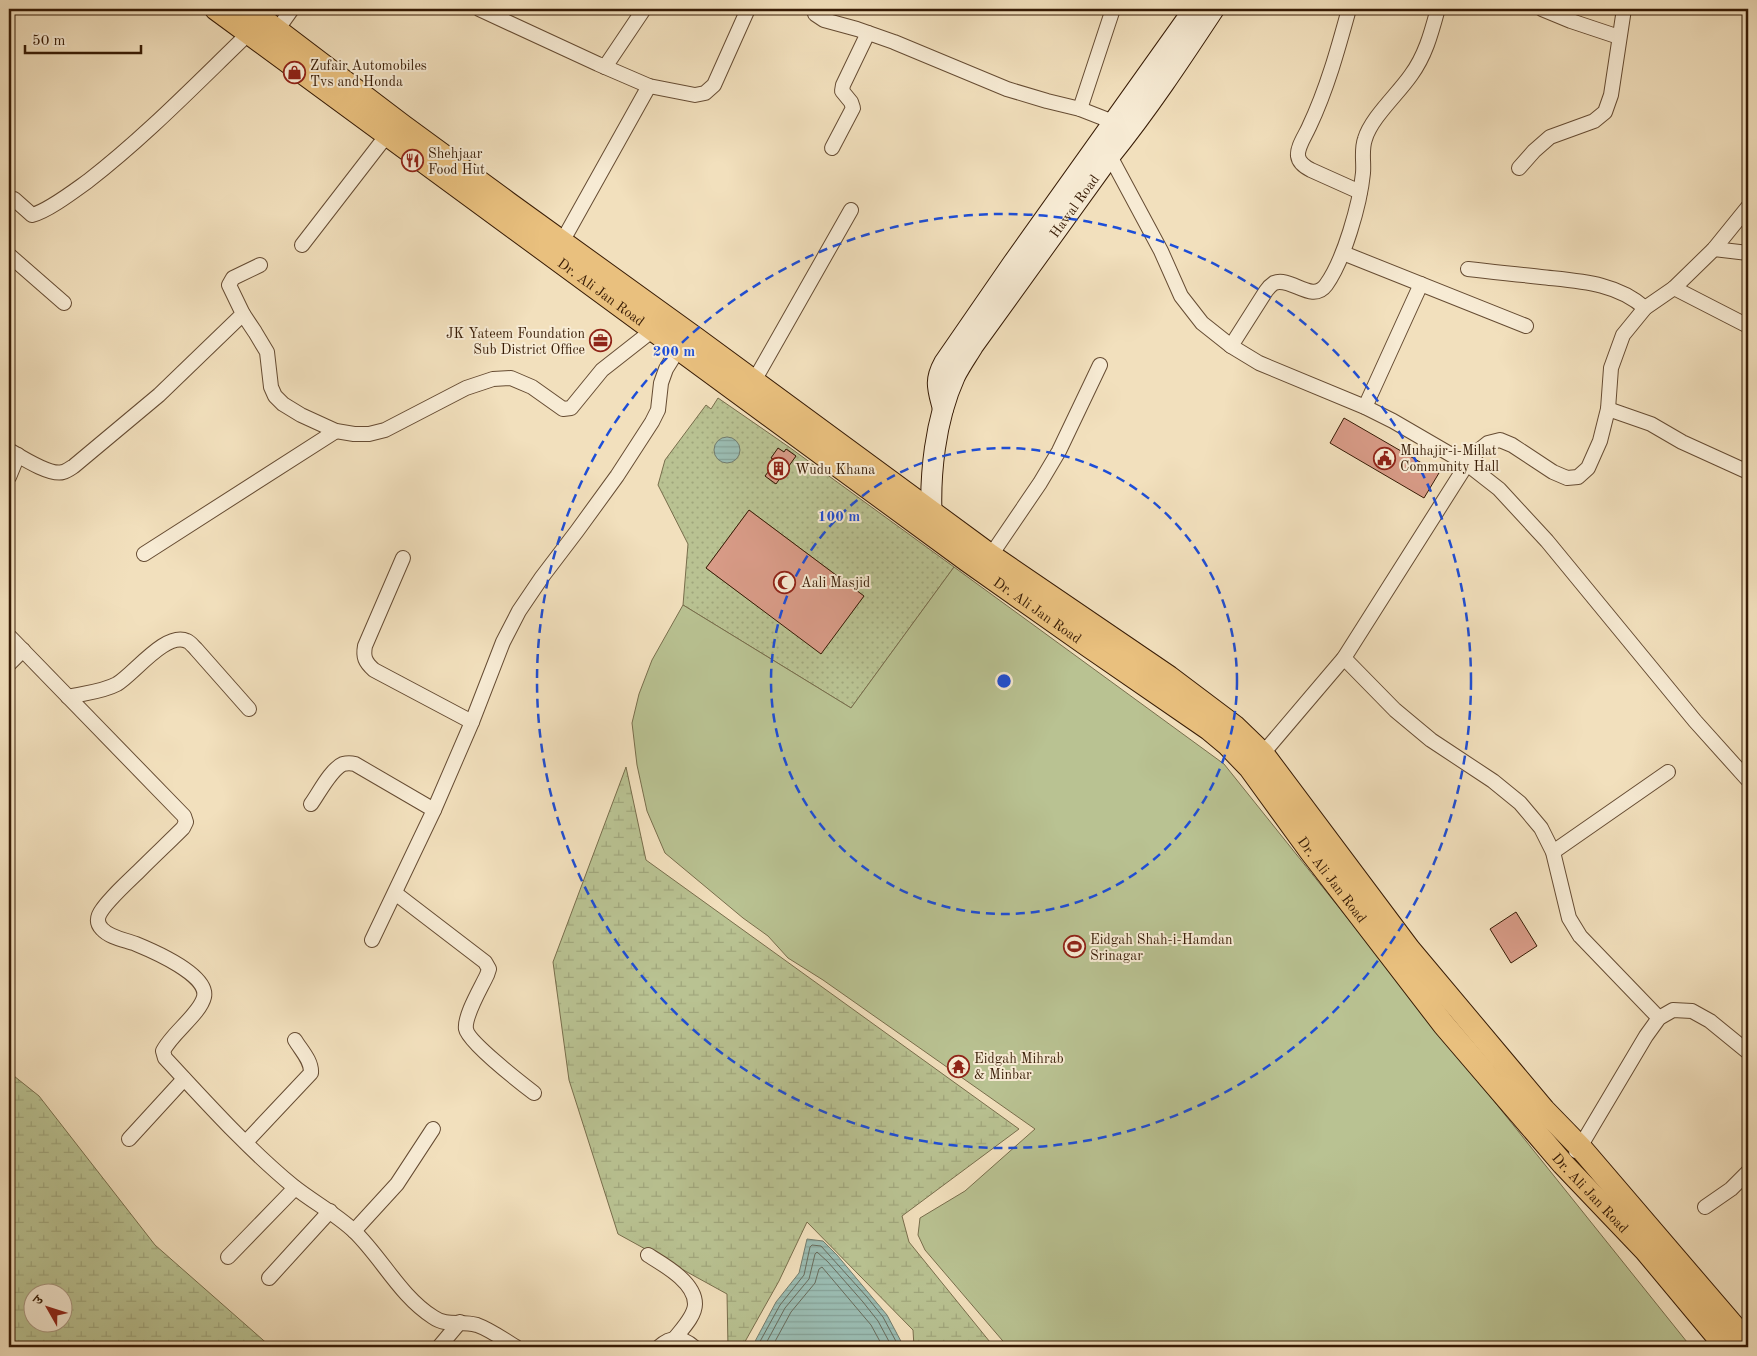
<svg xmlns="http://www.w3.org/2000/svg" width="1757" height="1356" viewBox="0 0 1757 1356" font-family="'Old Standard TT','Noto Serif Devanagari',serif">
<defs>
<pattern id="green-dots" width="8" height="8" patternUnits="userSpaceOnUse" patternTransform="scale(1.25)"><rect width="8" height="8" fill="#b9c292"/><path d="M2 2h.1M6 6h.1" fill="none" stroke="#a0a67c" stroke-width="1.8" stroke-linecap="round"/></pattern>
<pattern id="wetland-marsh" width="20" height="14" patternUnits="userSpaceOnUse" patternTransform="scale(1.25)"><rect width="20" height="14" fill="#b9c292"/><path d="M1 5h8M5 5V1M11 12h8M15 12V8" fill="none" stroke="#a0a67c"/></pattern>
<pattern id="water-rules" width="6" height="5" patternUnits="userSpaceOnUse" patternTransform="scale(1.25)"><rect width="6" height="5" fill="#9bbdb3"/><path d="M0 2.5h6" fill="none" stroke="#86a298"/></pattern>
</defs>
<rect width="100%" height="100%" fill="#f2e0bd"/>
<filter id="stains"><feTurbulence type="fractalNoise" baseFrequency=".004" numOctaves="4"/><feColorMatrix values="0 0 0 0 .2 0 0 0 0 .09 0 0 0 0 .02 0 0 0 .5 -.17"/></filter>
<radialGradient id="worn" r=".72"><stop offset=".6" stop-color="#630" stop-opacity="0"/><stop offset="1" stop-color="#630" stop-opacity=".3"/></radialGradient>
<!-- green -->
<path fill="url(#green-dots)" stroke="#786e4c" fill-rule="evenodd" d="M718 398 789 447 954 567 851 708 683 605 688 544 658 485 665 460 706 405 711 409ZM778 449 784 452 787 449 796 456 775 484 765 476 777 461 771 458ZM749 510 864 596 821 653 706 568Z"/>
<!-- wetland -->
<g fill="url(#wetland-marsh)" stroke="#786e4c" fill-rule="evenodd">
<path d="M626 767 646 860 1019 1129 902 1216 909 1242 994 1347H914L913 1330 807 1222 779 1281 742 1347H728L727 1294 618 1234 569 1080 553 962Z"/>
<path d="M9 1072 39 1096 155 1245 271 1347H9ZM32 1294H62V1324H32Z"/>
</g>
<!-- pitch -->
<path fill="#b9c292" stroke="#786e4c" d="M954 567 1224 764 1691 1347H1008L925 1250 918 1235 920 1218 965 1191 1035 1129 823 980 788 958 768 936 743 918 665 853 647 811 637 765 632 723 639 694 652 660 683 605 851 708Z"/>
<!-- water -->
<g fill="url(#water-rules)" stroke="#737c6d">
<circle cx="727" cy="450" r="13"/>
<path d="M807 1239 823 1241 837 1255 887 1315 904 1347H752L776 1302 799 1273Z"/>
</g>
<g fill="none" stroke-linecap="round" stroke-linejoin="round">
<!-- shore -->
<g stroke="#696c5c" stroke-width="1">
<path d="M757 1347 780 1305 804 1275 810 1247 812 1245 821 1246 867 1297 883 1317 899 1347"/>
<path d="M764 1347 785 1308 809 1279 815 1254 817 1252 828 1262 863 1302 878 1321 892 1347"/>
<path d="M772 1347 791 1312 815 1283 819 1269 822 1267 871 1325 883 1347"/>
</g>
</g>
<!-- building -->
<g fill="#d89b87" stroke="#371b05">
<path d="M1344 418 1439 473 1424 498 1330 443Z"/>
<path d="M778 448 784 452 786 449 796 456 776 484 765 476 777 461 771 458Z"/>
<path d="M749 510 864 596 821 654 706 568Z"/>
<path d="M1516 912 1537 946 1511 963 1490 929Z"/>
</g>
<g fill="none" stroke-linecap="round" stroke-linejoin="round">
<defs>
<g id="street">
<path d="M479 9 598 64 649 86 695 95 705 93 714 85 748 9"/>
<path d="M814 9 815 14 824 20 857 29 894 42 1007 89 1047 101 1080 109 1121 125"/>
<path d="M1349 9C1338 49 1327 89 1309 127 1305 136 1297 147 1298 156 1299 163 1305 167 1311 170L1360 192"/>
<path d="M1542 9 1571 21 1619 37"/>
<path d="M277 30 292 9"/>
<path d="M605 67 644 9"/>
<path d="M1080 109 1113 9"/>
<path d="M832 148 853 108 851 102 842 91 843 85 868 33"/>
<path d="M1110 156 1161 251 1181 296 1202 323 1231 346 1259 363 1365 407 1393 421 1467 464 1499 489 1547 541 1695 721 1748 780"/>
<path d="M1519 168 1534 151 1550 137 1594 121 1605 112 1611 95 1624 9"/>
<path d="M9 199H14L32 215C48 211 74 191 88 181 146 136 196 84 249 33"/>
<path d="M302 245 387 135"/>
<path d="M558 249 649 86"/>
<path d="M1714 249 1748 253"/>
<path d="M1343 253 1526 326"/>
<path d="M9 255 64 303"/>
<path d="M1468 269C1492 272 1516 274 1541 277 1577 281 1616 282 1645 308"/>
<path d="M1674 288 1748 326"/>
<path d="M243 314 255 332 267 352 271 387 275 396 283 404 301 415 336 431 354 434H369L385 430 466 388 493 379 511 378 532 387 563 409 571 408 602 370 653 330"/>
<path d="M1231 346 1266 291C1268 288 1271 285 1274 283 1291 276 1312 304 1326 285 1344 260 1360 204 1363 173 1364 162 1361 150 1365 139 1371 118 1398 94 1411 75 1425 56 1431 34 1437 12"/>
<path d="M754 381 851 210"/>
<path d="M1365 407 1421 284"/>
<path d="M1608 409 1651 424 1682 442 1748 472"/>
<path d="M9 450C21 457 50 476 63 472 67 471 71 468 74 466L159 395 243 314 229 285 233 278 260 265"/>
<path d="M9 477 18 455"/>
<path d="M144 554 336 431"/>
<path d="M403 558 365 646C363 657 365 662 374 670L472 722"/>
<path d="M987 561 1040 483 1059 451 1100 365"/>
<path d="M9 636 184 816 186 822 183 828C169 842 154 856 140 870 130 880 104 903 99 915 97 920 98 925 102 929 110 938 126 940 136 944 153 951 209 975 204 997 200 1014 172 1033 163 1051L165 1058C206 1102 247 1148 293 1186 313 1202 336 1214 354 1231 382 1258 400 1296 433 1317 447 1327 461 1320 477 1325 491 1330 504 1340 516 1347"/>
<path d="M1344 658 1395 710 1431 740 1493 781 1520 803 1541 828 1553 852 1569 918 1580 936 1659 1018"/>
<path d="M9 664 23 650"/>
<path d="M68 697C84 693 102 692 117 684 134 674 166 631 187 641 190 642 193 646 196 649L249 709"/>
<path d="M1259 758 1344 658 1467 464 1478 451 1488 443 1500 440 1512 445 1553 472 1567 478 1578 477 1588 468 1600 441 1608 409 1611 368 1623 335 1645 308 1674 288 1714 249 1748 207"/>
<path d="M311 804C319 793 331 769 343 764 347 763 351 763 355 764L434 810"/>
<path d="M1553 852 1668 772"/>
<path d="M395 893 485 962 489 969 487 975C481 988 464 1016 466 1029 468 1042 521 1083 534 1093"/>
<path d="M372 940 434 810 472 722 503 642 519 611 542 577 577 531 617 476 652 422 658 410 661 383 666 369 679 348"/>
<path d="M129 1139 184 1079"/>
<path d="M246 1142 311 1073C312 1061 301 1050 295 1040"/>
<path d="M1576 1151 1580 1147 1646 1036 1659 1018 1673 1010 1692 1011 1710 1021 1748 1052"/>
<path d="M1705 1207 1731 1189 1748 1172"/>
<path d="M354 1231 397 1184 433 1129"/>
<path d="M648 1255C664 1265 695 1282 695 1304 695 1316 682 1329 675 1338"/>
<path d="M228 1257 295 1188"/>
<path d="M269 1278 330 1211"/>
<path d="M439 1347 460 1322"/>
<path d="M659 1347C671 1336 681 1336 694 1347"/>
</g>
<g id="secondary">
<path d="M943 409C938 389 934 381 944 363L1013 263 1194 9"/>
<path id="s1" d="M932 524C929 476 935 420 955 376 960 366 967 356 973 346L1110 156C1148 109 1181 59 1214 9"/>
</g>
<g id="primary">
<path id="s2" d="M216 9 968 561 1090 647 1209 729 1227 744 1250 768 1311 852 1444 1025 1563 1164 1646 1251 1726 1347"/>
<path d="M249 9 403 126 508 203 695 338 990 555 1169 677 1234 726 1263 754 1409 949 1544 1110 1580 1147 1748 1343"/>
</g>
</defs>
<!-- street casing -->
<use href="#street" stroke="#664c33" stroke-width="16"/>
<!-- secondary casing -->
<use href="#secondary" stroke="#371b05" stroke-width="22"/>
<!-- primary casing -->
<use href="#primary" stroke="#371b05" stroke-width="24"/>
<!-- street -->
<use href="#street" stroke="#f7ebd4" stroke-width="14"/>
<!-- secondary -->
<use href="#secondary" stroke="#f7ebd4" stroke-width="20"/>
<!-- primary -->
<use href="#primary" stroke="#e9c07e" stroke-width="22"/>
</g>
<!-- distance rings -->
<g fill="none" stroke="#1d4ed8" stroke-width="2.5" stroke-dasharray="9 6">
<circle cx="1004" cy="681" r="233"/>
<circle cx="1004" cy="681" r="467"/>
</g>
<!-- icons -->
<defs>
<symbol id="shop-ring" viewBox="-11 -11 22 22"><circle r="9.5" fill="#f7ebd4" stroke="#8f2418" stroke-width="1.5"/><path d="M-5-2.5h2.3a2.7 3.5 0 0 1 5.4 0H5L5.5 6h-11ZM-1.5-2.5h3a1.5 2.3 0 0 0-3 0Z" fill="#8f2418"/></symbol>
<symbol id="restaurant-ring" viewBox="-11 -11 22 22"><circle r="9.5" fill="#f7ebd4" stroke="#8f2418" stroke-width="1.5"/><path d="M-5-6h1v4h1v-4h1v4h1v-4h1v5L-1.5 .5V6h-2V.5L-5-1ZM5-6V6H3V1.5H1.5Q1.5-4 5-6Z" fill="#8f2418"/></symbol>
<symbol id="office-ring" viewBox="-11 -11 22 22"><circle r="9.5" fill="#f7ebd4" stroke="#8f2418" stroke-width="1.5"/><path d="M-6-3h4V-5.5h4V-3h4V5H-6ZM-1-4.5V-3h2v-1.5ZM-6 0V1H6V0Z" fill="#8f2418"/></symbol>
<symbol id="civic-ring" viewBox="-11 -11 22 22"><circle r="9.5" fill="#f7ebd4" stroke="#8f2418" stroke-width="1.5"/><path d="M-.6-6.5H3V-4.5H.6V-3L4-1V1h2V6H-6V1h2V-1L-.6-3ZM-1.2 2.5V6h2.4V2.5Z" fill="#8f2418"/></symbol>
<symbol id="building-ring" viewBox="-11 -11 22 22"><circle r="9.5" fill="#f7ebd4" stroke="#8f2418" stroke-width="1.5"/><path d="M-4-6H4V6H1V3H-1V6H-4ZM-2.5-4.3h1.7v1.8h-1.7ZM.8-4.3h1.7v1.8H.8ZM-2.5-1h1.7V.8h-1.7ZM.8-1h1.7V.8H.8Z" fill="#8f2418"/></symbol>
<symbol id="mosque-ring" viewBox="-11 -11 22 22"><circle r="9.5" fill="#f7ebd4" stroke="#8f2418" stroke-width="1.5"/><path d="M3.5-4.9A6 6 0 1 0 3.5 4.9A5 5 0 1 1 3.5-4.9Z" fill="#8f2418"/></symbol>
<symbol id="stadium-ring" viewBox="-11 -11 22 22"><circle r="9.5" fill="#f7ebd4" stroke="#8f2418" stroke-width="1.5"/><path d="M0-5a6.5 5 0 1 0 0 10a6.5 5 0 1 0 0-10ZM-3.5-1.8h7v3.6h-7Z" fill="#8f2418"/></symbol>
<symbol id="temple-ring" viewBox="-11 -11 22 22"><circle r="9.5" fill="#f7ebd4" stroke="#8f2418" stroke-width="1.5"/><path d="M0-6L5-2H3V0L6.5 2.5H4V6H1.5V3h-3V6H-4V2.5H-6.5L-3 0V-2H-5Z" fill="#8f2418"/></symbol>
</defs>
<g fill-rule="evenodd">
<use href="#shop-ring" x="282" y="60" width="25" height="25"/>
<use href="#restaurant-ring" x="400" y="148" width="25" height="25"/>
<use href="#office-ring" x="588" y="328" width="25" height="25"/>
<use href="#civic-ring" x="1372" y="446" width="25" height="25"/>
<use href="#building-ring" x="766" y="456" width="25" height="25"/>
<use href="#mosque-ring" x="772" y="570" width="25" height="25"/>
<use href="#stadium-ring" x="1062" y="934" width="25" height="25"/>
<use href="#temple-ring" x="946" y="1054" width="25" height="25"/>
</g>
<g text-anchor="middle" stroke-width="4" stroke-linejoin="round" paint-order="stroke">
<!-- poi labels -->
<g font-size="14" fill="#371b05" stroke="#f7ebd4" text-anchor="start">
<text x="310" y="70">Zufair Automobiles<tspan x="310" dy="16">Tvs and Honda</tspan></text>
<text x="428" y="158">Shehjaar<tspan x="428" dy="16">Food Hut</tspan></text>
<text x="585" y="338" text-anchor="end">JK Yateem Foundation<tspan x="585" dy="16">Sub District Office</tspan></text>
<text x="1400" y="455">Muhajir-i-Millat<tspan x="1400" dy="16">Community Hall</tspan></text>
<text x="795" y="474">Wudu Khana</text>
<text x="801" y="587">Aali Masjid</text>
<text x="1090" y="944">Eidgah Shah-i-Hamdan<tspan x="1090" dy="16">Srinagar</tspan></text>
<text x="974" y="1063">Eidgah Mihrab<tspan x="974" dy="16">&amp; Minbar</tspan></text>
</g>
<!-- street labels -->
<g font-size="14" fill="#371b05" stroke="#f7ebd4">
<text dy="5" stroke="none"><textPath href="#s1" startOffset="359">Hawal Road</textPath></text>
<text dy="5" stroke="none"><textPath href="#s2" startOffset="478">Dr. Ali Jan Road</textPath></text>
<text dy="5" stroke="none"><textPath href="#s2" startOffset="1018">Dr. Ali Jan Road</textPath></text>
<text dy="5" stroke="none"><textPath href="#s2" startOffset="1422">Dr. Ali Jan Road</textPath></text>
<text dy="5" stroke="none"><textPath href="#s2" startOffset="1828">Dr. Ali Jan Road</textPath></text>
</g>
</g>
<circle cx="1004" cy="681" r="8" fill="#1d4ed8" stroke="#f7ebd4" stroke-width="2.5"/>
<g font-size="15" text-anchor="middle" font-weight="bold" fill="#1d4ed8" stroke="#f7ebd4" stroke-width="4" stroke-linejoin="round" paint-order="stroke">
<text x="674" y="356">200 m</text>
<text x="839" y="521">100 m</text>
</g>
<!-- margin -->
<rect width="1757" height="1356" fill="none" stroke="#f2e0bd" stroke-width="30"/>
<rect x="10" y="10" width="1737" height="1336" fill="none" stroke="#371b05" stroke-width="2.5"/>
<rect x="15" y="15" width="1727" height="1326" fill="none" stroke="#371b05"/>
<!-- north arrow -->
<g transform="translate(48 1308) rotate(309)"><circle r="24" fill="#f7ebd4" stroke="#aa9881"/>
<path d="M0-4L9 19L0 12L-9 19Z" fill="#8f2418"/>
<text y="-8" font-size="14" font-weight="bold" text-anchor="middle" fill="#371b05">उ</text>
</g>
<!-- scale -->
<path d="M25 45v8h116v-8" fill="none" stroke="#371b05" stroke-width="2.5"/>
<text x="32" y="45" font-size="15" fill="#371b05" stroke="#f7ebd4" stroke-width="4" paint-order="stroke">50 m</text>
<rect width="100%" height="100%" filter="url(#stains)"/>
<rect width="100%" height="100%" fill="url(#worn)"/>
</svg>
